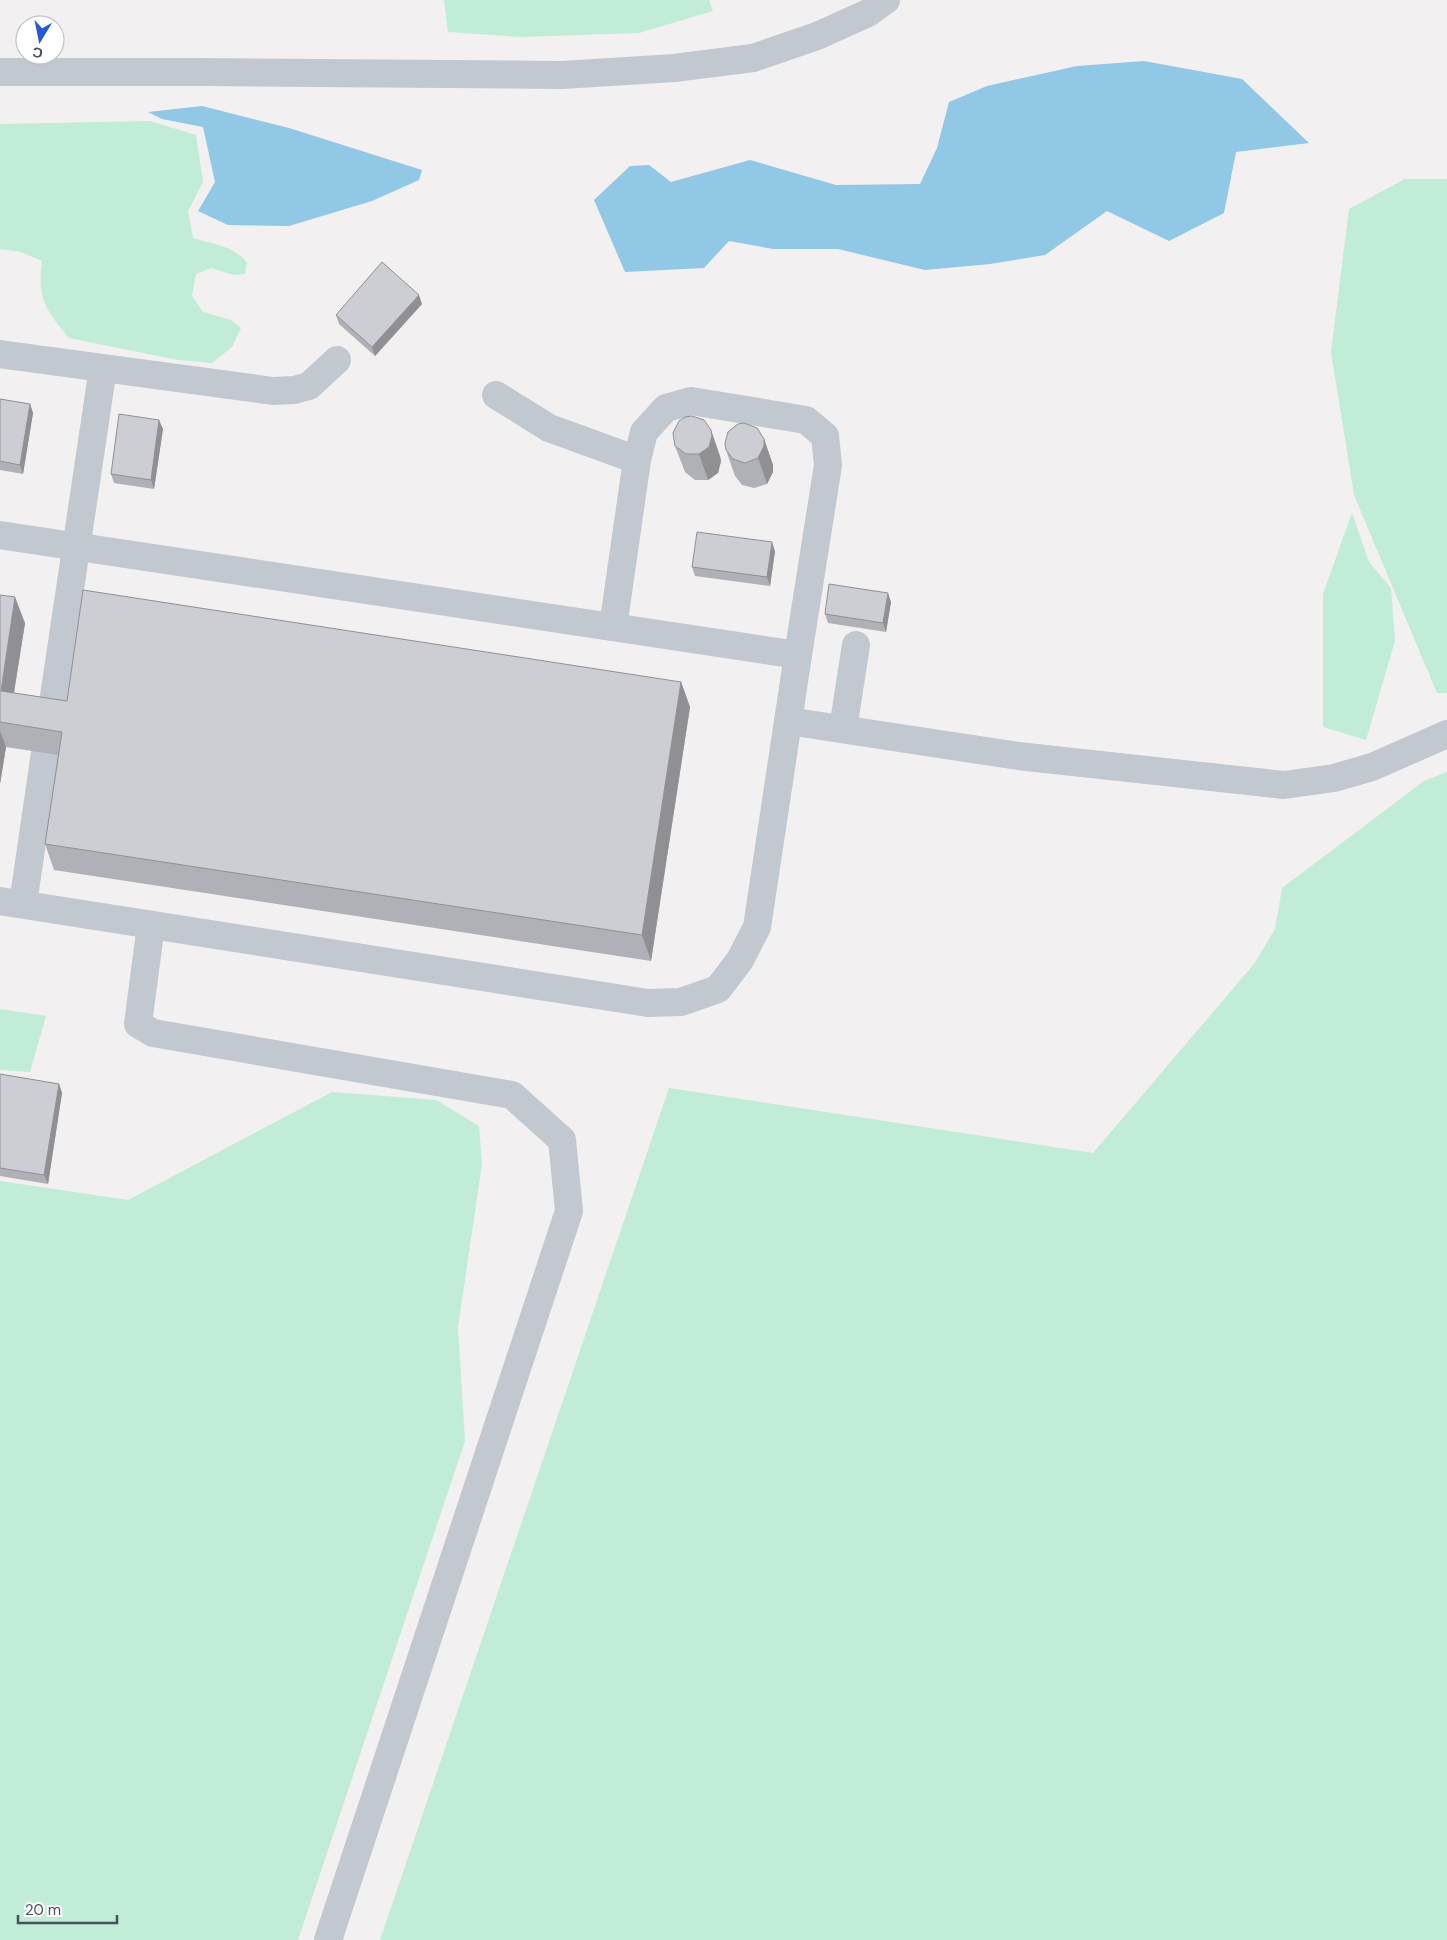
<svg xmlns="http://www.w3.org/2000/svg" width="1447" height="1940" viewBox="0 0 1447 1940" font-family="'DM Sans',sans-serif">
<rect width="100%" height="100%" fill="#f2f0f0"/>
<!-- green -->
<g fill="#c1ecd8">
<path d="M444 0H709L713 11 639 33 520 37 448 32Z"/>
<path d="M150 121 196 135 203 182 188 211 193 238C212 244 235 246 247 263L245 274 233 275 211 268 196 274 192 296 203 312 231 320 241 328 232 347 212 363 178 360 69 338C46 310 37 299 42 261L21 252 0 249V124Z"/>
<path d="M1405 179H1447V693H1437L1354 495 1331 352 1349 209Z"/>
<path d="M1352 513 1369 562 1391 588 1395 641 1366 740 1323 727V594Z"/>
<path d="M1447 772V1940H380L669 1088 1093 1153 1254 964 1275 929 1282 888 1424 781Z"/>
<path d="M0 1009 46 1016 30 1072 0 1070Z"/>
<path d="M332 1092 436 1100 479 1126 482 1164 458 1327 465 1441 298 1940H0V1181L128 1200Z"/>
</g>
<!-- water -->
<g fill="#91c8e6">
<path d="M1144 61 1242 79 1309 143 1236 152 1224 213 1169 241 1107 211 1045 255 990 264 925 270 838 249H773L729 241 704 268 625 272 594 200 630 166 649 165 671 182 750 160 836 185 920 184 937 148 949 102 987 86 1077 66Z"/>
<path d="M202 106 289 128 422 170 419 180 372 201 289 226 228 225 198 211 215 182 203 127 162 119 148 112Z"/>
</g>
<g fill="none" stroke-linecap="round" stroke-linejoin="round">
<!-- minor -->
<g stroke="#c1c8d0" stroke-width="28">
<path d="M0 72H202L562 75 674 68 753 58 817 36 868 13 886 0"/>
<path d="M0 354 273 391 294 390 309 386 337 360"/>
<path d="M496 395 549 428 637 460"/>
<path d="M0 535 798 655 757 927 740 960 718 989 681 1002 648 1003 0 901"/>
<path d="M613 627 637 460 644 432 666 408 691 401 806 420 825 436 828 465 798 655"/>
<path d="M788 721 1018 756 1284 785 1334 778 1372 767 1447 734"/>
<path d="M50 723 103 368"/>
<path d="M843 729 856 645"/>
<path d="M23 904 45 753"/>
<path d="M151 925 138 1024 153 1033 512 1095 562 1140 569 1211 328 1940"/>
</g>
</g>
<!-- wall -->
<g fill="#b0b1b6">
<path d="M422 304 375 356 339 324 336 315Z"/>
<path d="M0 399 30 404 33 413 23 474 0 470Z"/>
<path d="M163 429 154 489 114 483 111 474Z"/>
<path d="M764 439 773 465V472L767 484 754 488 742 485 735 476 726 450Z"/>
<path d="M675 446 720 456 721 461 718 473 708 480H695L685 472Z"/>
<path d="M775 551 770 586 695 576 692 567Z"/>
<path d="M0 595 25 623 14 693 67 701 681 682 690 707 651 961 54 870 45 844 58 755 6 747 0 784Z"/>
<path d="M891 602 886 632 828 623 825 614Z"/>
<path d="M0 1074 59 1084 62 1093 48 1184 0 1176Z"/>
</g>
<!-- shaded-wall -->
<g fill="#909094">
<path d="M419 295 422 304 375 356 372 347Z"/>
<path d="M30 404 33 413 23 474 20 465Z"/>
<path d="M159 420 163 429 154 489 151 480Z"/>
<path d="M711 430 720 456 721 461 718 473 708 480 699 454Z"/>
<path d="M764 439 773 465V472L767 484 758 458Z"/>
<path d="M772 542 775 551 770 586 767 577Z"/>
<path d="M888 593 891 602 886 632 883 623Z"/>
<path d="M15 597 25 623 10 717 1 691Z"/>
<path d="M681 682 690 707 651 961 642 935Z"/>
<path d="M0 731 6 747 0 784Z"/>
<path d="M59 1084 62 1093 48 1184 44 1175Z"/>
</g>
<!-- building -->
<g fill="#cdced4" stroke="#909094">
<path d="M382 262 419 295 372 347 336 315Z"/>
<path d="M0 399 30 404 20 465 0 461Z"/>
<path d="M119 414 159 420 151 480 111 474Z"/>
<path d="M692 416 704 420 711 430 712 436 709 447 699 454H686L675 446 673 433 679 421 685 417Z"/>
<path d="M744 423 757 428 764 439V446L758 458 745 463 733 459 726 450 725 443 728 432 738 424Z"/>
<path d="M697 532 772 542 767 577 692 567Z"/>
<path d="M829 584 888 593 883 623 825 614Z"/>
<path d="M83 590 681 682 642 935 45 844 62 732 0 722V595L15 597 1 691 67 701Z"/>
<path d="M0 1074 59 1084 44 1175 0 1168Z"/>
</g>
<!-- north arrow -->
<g transform="translate(40 40) rotate(190)"><circle r="24" fill="#ffffff" stroke="#b6b9be"/>
<path d="M0-4L9 19L0 12L-9 19Z" fill="#2559d6"/>
<text y="-8" font-size="14" font-weight="bold" text-anchor="middle" fill="#49505c">С</text>
</g>
<!-- scale -->
<path d="M18 1915v8h99v-8" fill="none" stroke="#49505c" stroke-width="2.5"/>
<text x="25" y="1915" font-size="15" fill="#49505c" stroke="#ffffff" stroke-width="4" paint-order="stroke">20 m</text>
</svg>
